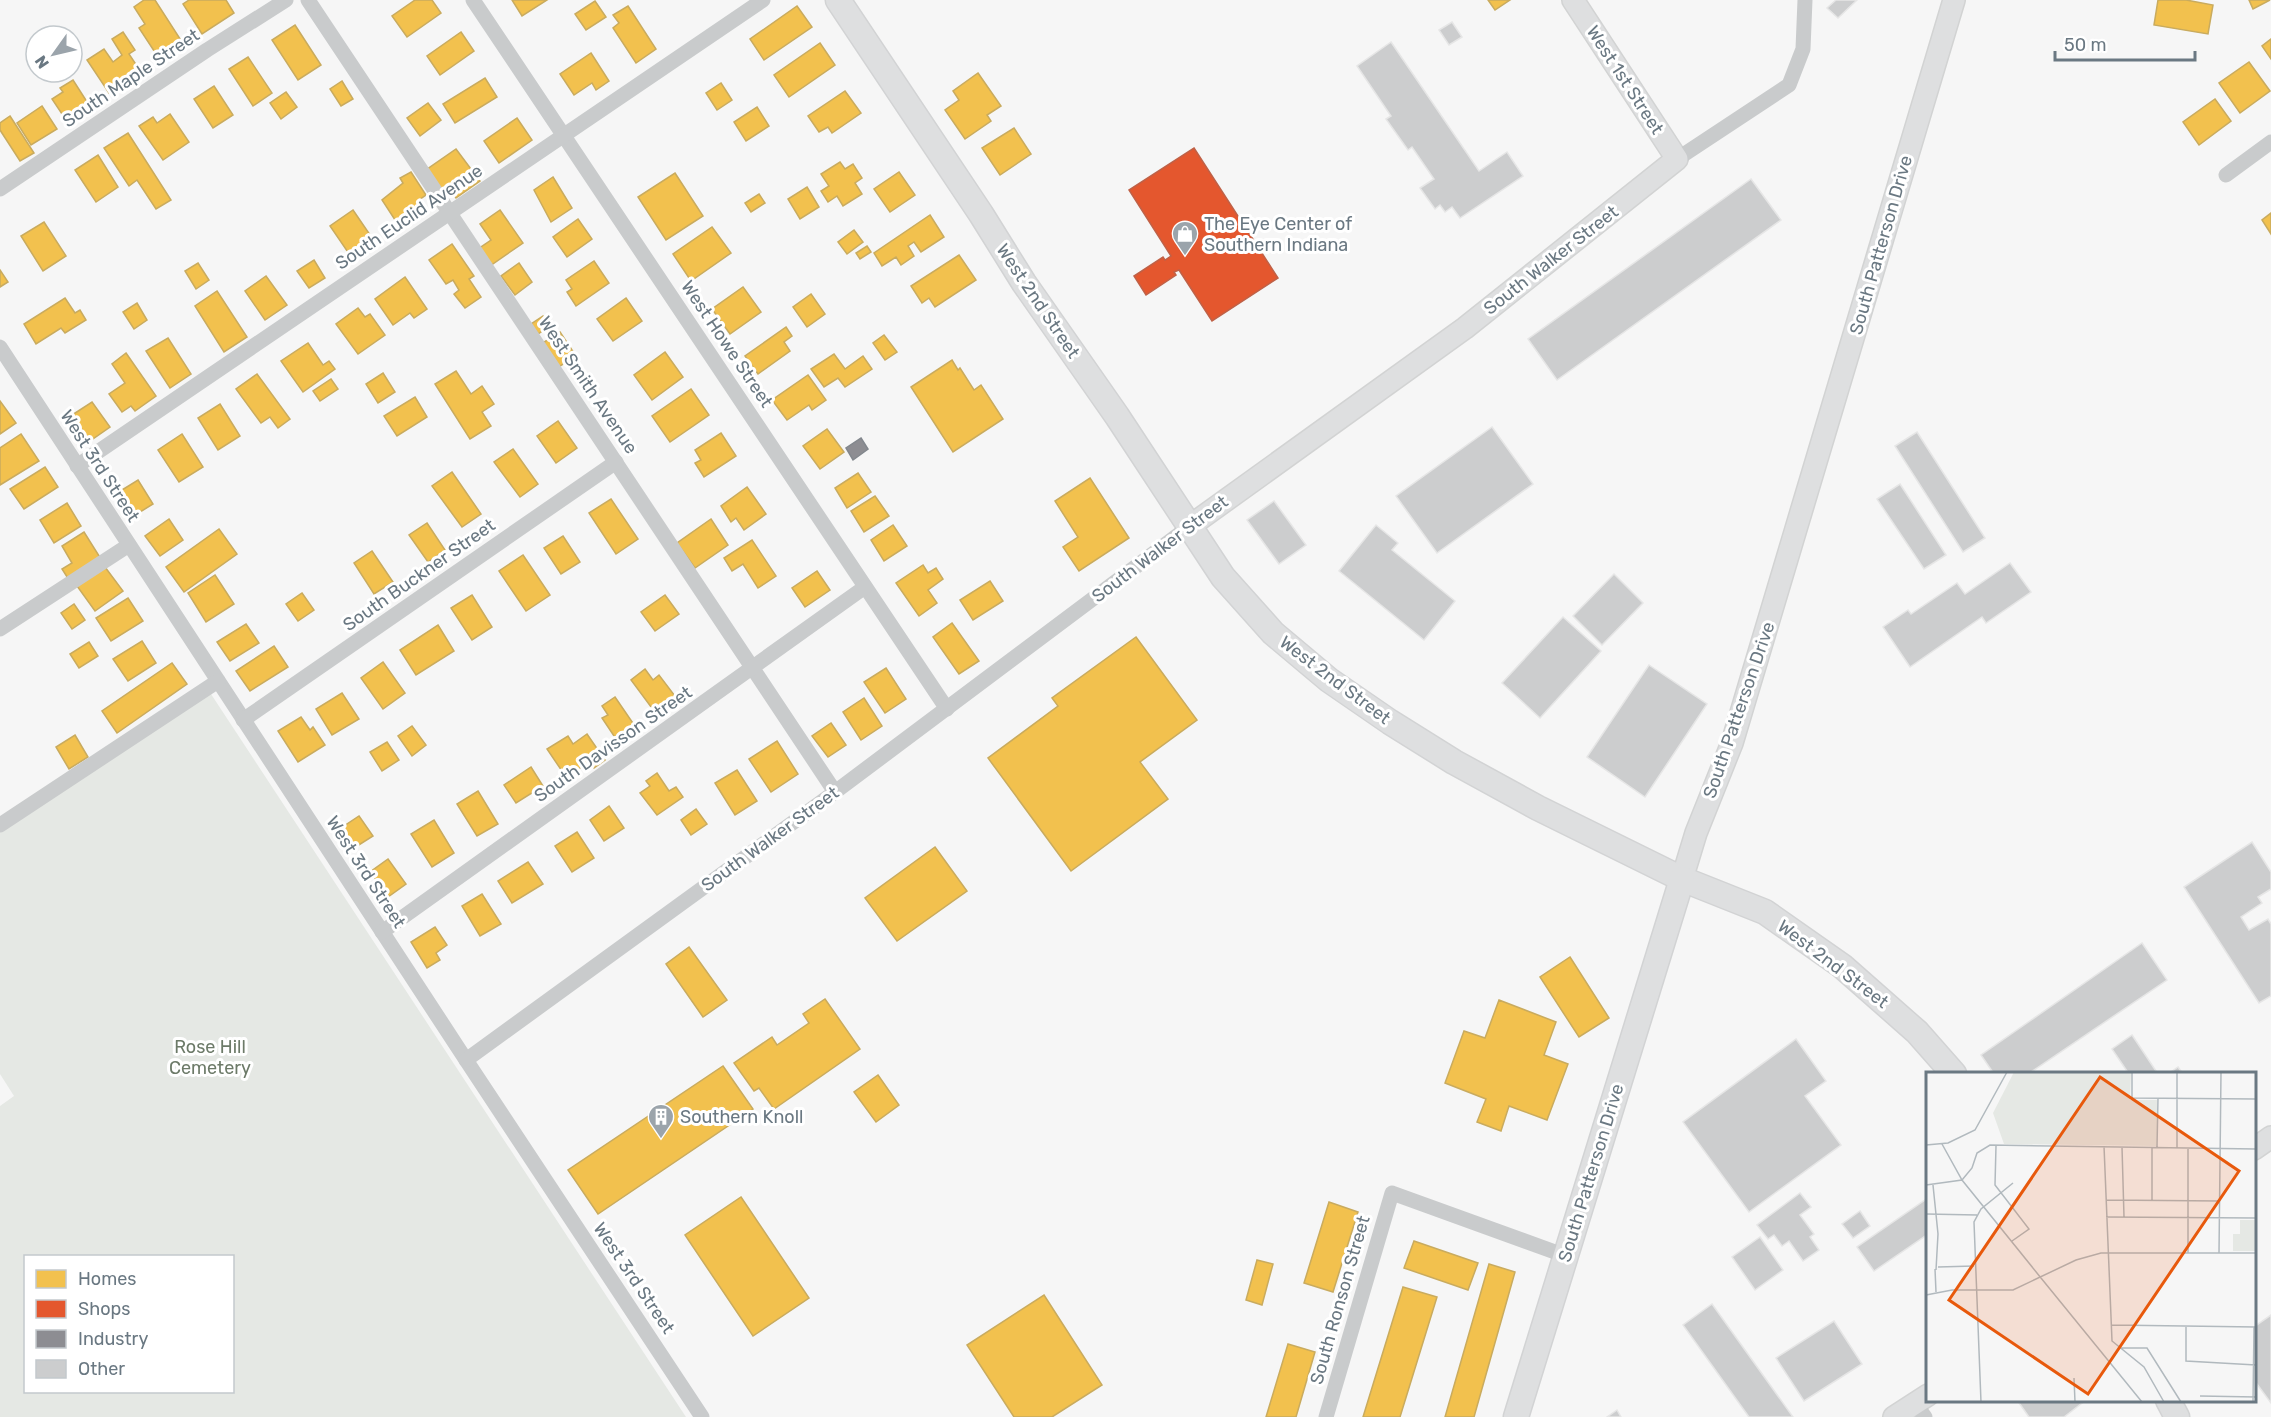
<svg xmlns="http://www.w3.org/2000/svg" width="2271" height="1417" viewBox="0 0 2271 1417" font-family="Rubik,sans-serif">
<rect width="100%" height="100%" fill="#f6f6f6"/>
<!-- green -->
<path fill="#e5e8e4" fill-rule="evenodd" d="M209 691 686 1417H0V1106L14 1096 0 1074V829ZM26 1256H232V1392H26Z"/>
<!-- homes -->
<g fill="#f2c14e" stroke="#c9ab5e" stroke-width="1.5">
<path d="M144 0H155L184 45 160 60 139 28 145 24 134 7Z"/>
<path d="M189 0H226L234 13 202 34 183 4Z"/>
<path d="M415 0H432L441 13 407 37 392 16Z"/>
<path d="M512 0H547L522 16Z"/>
<path d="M1488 0H1510L1495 10Z"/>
<path d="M2158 0H2186L2213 5 2208 34 2154 25Z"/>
<path d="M2249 0H2270L2253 9Z"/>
<path d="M595 1 606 17 586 30 575 14Z"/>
<path d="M628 6 656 49 636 63 613 28 619 23 613 15Z"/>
<path d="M797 6 812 27 764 60 750 39Z"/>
<path d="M295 25 321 65 298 80 272 40Z"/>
<path d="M123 32 135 50 129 54 141 72 109 93 87 60 104 49 113 62 122 55 112 39Z"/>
<path d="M461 32 474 51 440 75 427 56Z"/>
<path d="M2271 39V59L2262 46Z"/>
<path d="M820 43 835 65 789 97 774 75Z"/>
<path d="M591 53 609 81 596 90 592 83 574 95 560 74Z"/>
<path d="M248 57 272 93 253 106 229 69Z"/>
<path d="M2249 62 2270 91 2240 113 2219 83Z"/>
<path d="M978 73 1001 106 987 115 991 121 965 139 945 110 959 100 953 91Z"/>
<path d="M485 78 497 97 455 123 443 104Z"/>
<path d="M73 80 91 108 68 123 52 99 63 92 60 88Z"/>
<path d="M342 81 353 99 341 106 330 89Z"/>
<path d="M721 83 732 100 717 110 706 93Z"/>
<path d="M214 86 233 115 213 128 194 99Z"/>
<path d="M845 91 861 113 832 133 828 127 819 132 808 116Z"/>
<path d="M286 92 297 107 281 119 270 103Z"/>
<path d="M2215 99 2231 121 2199 145 2183 122Z"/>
<path d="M428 103 441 120 420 136 407 118Z"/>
<path d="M42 106 57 129 31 145 17 123Z"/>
<path d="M757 107 769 126 746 141 734 122Z"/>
<path d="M170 114 189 142 163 160 139 126 153 117 157 123Z"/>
<path d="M10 116 34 153 20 161 0 130V123Z"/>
<path d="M517 118 532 140 499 163 484 141Z"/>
<path d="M1014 128 1031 154 1000 175 982 148Z"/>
<path d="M128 133 171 200 156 209 137 180 129 186 104 148Z"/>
<path d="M456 149 480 181 456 198 449 187 439 194 423 172Z"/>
<path d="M98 155 118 187 96 202 75 170Z"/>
<path d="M840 162 845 169 853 164 862 178 855 183 862 194 843 206 837 196 828 202 821 191 829 186 821 174Z"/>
<path d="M411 172 426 195 419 200 426 211 413 219 410 215 397 223 382 200 403 183 400 178Z"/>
<path d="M899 172 915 195 890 212 874 189Z"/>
<path d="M675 173 703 216 666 240 638 197Z"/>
<path d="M553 177 572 208 551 222 534 190Z"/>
<path d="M807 187 819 207 800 219 788 199Z"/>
<path d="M759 194 765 203 751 212 745 203Z"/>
<path d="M353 210 377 245 354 261 330 226Z"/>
<path d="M500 210 523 243 490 266 478 249 491 240 480 224Z"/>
<path d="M2271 213V234L2262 220Z"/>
<path d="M930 215 944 237 921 252 914 242 908 246 914 256 901 265 896 257 882 266 874 253Z"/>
<path d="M578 219 592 239 567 257 553 237Z"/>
<path d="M44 222 66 256 43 271 21 236Z"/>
<path d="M712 227 731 253 691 281 673 254Z"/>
<path d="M854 230 863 242 847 254 838 242Z"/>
<path d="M452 244 474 276 469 279 481 297 465 308 454 294 459 290 453 280 446 284 429 260Z"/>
<path d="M867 246 871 252 860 259 856 253Z"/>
<path d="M959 255 976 280 935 307 929 298 922 303 911 286Z"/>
<path d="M314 260 325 278 309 288 297 271Z"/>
<path d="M594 261 609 283 576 306 567 292 572 289 566 280Z"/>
<path d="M198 263 209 280 196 289 185 271Z"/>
<path d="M519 263 532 282 515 295 501 276Z"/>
<path d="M0 270 8 282 0 287Z"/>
<path d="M266 276 287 305 265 320 245 291Z"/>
<path d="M405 277 427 309 414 318 410 313 393 325 375 299Z"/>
<path d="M743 287 761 312 730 334 712 309Z"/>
<path d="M217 291 247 337 224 352 195 306Z"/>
<path d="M811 294 825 314 807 327 793 307Z"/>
<path d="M65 298 75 313 80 310 86 320 65 333 61 328 36 344 24 324Z"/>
<path d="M626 298 642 321 613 341 597 319Z"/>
<path d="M137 303 147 320 134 329 123 312Z"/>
<path d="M358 308 365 317 370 314 385 335 358 354 336 324Z"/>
<path d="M543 316 550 326 538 334 531 324Z"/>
<path d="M786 327 792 336 784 342 790 351 758 374 745 356Z"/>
<path d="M560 332 576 356 557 368 541 344Z"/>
<path d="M884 335 897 352 885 360 873 343Z"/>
<path d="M168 338 191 374 170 388 146 351Z"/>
<path d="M308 343 323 365 329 361 335 369 303 392 281 361Z"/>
<path d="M665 352 683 377 652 400 634 375Z"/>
<path d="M126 353 156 396 135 411 131 406 122 412 109 394 125 383 112 364Z"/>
<path d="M834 354 845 369 863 356 872 369 845 387 838 378 824 387 811 369Z"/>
<path d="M952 360 958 370 960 368 974 390 981 385 1003 419 953 452 911 387Z"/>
<path d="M456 371 471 394 482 386 494 404 482 412 491 426 470 439 435 384Z"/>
<path d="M383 373 395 392 378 403 366 384Z"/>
<path d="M257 374 290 419 278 428 270 417 261 423 236 389Z"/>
<path d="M808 375 826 400 812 410 809 405 787 420 772 400Z"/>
<path d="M331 379 338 389 320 401 313 391Z"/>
<path d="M691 389 709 415 670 442 652 416Z"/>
<path d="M415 397 427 417 397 436 384 416Z"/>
<path d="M0 401 16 423 0 434Z"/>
<path d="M92 402 110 427 90 441 72 415Z"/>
<path d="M220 404 240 436 218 450 198 418Z"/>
<path d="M558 421 577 448 556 463 537 436Z"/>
<path d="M827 429 844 452 820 469 803 446Z"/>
<path d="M721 433 736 456 704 477 695 463 701 460 695 450Z"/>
<path d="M21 434 39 461 0 485V448Z"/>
<path d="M182 434 203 467 179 482 158 450Z"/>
<path d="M513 449 538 484 520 497 494 462Z"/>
<path d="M45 467 58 487 24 509 10 489Z"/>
<path d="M452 472 481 514 462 527 432 486Z"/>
<path d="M858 473 871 492 847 508 835 488Z"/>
<path d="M1090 478 1129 538 1079 571 1063 547 1078 537 1055 501Z"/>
<path d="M138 480 153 504 132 517 117 493Z"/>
<path d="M747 487 766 514 744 530 736 518 731 522 721 506Z"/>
<path d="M875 496 889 516 864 532 851 511Z"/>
<path d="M611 499 638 539 616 554 589 513Z"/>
<path d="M67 503 81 526 54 543 40 520Z"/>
<path d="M169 519 183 540 160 556 145 536Z"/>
<path d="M711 519 728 545 695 568 677 543Z"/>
<path d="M427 523 445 550 428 562 409 535Z"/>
<path d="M893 525 907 546 884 561 871 540Z"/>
<path d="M219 529 237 554 184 592 166 567Z"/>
<path d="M84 532 101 559 69 580 62 569 72 563 62 546Z"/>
<path d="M563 536 580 562 561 574 544 548Z"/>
<path d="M752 540 776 576 758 588 743 564 732 571 724 558Z"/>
<path d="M372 551 393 582 374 594 354 563Z"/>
<path d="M523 555 550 595 526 611 499 571Z"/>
<path d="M923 565 928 573 936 568 943 579 928 590 937 603 919 616 896 583Z"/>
<path d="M105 567 123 591 95 611 77 586Z"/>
<path d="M817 571 830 590 805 607 792 588Z"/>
<path d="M215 575 234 604 206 622 188 593Z"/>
<path d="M990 581 1003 601 973 620 960 600Z"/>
<path d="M302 593 314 610 298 621 286 604Z"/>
<path d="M472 595 492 627 472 640 451 608Z"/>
<path d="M665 595 679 614 655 631 641 612Z"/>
<path d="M128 598 143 621 111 641 96 618Z"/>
<path d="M74 604 85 620 72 629 61 613Z"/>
<path d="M952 623 979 661 959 674 933 637Z"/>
<path d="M246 624 259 643 230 661 217 642Z"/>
<path d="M438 625 454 651 416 675 400 650Z"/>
<path d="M1136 637 1197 720 1140 762 1168 799 1071 871 988 758 1058 706 1052 698Z"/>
<path d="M142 641 156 663 128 681 113 659Z"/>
<path d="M89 642 98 656 79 668 70 654Z"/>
<path d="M274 646 288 667 250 691 236 671Z"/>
<path d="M383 662 405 693 383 709 361 678Z"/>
<path d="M172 663 187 684 117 733 102 711Z"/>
<path d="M886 668 906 699 885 713 864 682Z"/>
<path d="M645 669 653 680 659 675 678 700 657 715 631 680Z"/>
<path d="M342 693 359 719 332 735 316 709Z"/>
<path d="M615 697 637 729 618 742 602 718 608 715 602 706Z"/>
<path d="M864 698 882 726 861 740 843 712Z"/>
<path d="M301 717 310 730 313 727 325 745 298 762 278 731Z"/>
<path d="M831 723 846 745 828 757 812 736Z"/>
<path d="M412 726 426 745 412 756 398 736Z"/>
<path d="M587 734 605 760 594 768 589 762 566 777 547 749 568 736 573 744Z"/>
<path d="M75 735 88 757 69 769 56 747Z"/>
<path d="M777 741 798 774 771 792 749 759Z"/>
<path d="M387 742 399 760 382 771 370 752Z"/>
<path d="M531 767 543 786 516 803 504 785Z"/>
<path d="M737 770 757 801 735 815 715 783Z"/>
<path d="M657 773 669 791 676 787 683 797 657 815 640 793 650 786 646 781Z"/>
<path d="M478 791 498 824 477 836 457 804Z"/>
<path d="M609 806 624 828 604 841 590 820Z"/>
<path d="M696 809 707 824 691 835 681 820Z"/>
<path d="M359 816 373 836 351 850 338 830Z"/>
<path d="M434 820 454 853 432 867 411 834Z"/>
<path d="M577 832 594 858 572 872 555 846Z"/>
<path d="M935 847 967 891 897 941 865 898Z"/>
<path d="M388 859 406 884 388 897 370 872Z"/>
<path d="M528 862 543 884 512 903 498 881Z"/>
<path d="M482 894 501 924 480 936 462 906Z"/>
<path d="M435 927 447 945 436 953 440 960 427 968 411 942Z"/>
<path d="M689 947 727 1000 703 1017 666 964Z"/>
<path d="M1570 957 1609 1018 1579 1037 1540 977Z"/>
<path d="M825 999 860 1049 774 1109 759 1088 754 1091 734 1063 772 1037 777 1045 809 1023 803 1014Z"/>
<path d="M1499 1000 1556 1022 1544 1055 1568 1064 1547 1120 1509 1106 1501 1131 1477 1122 1486 1099 1445 1083 1464 1031 1485 1038Z"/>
<path d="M723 1066 753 1109 598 1214 568 1170Z"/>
<path d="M878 1075 899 1105 876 1122 854 1092Z"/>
<path d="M741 1197 809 1298 753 1336 685 1235Z"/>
<path d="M1329 1202 1358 1212 1333 1292 1304 1283Z"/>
<path d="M1414 1241 1478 1263 1468 1290 1404 1268Z"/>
<path d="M1257 1260 1273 1264 1262 1305 1246 1300Z"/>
<path d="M1489 1264 1515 1272 1474 1417H1445Z"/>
<path d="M1403 1287 1437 1297 1400 1417H1363Z"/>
<path d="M1044 1295 1102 1385 1052 1417H1014L967 1345Z"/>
<path d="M1288 1344 1315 1352 1296 1417H1266Z"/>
</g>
<!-- shops -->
<path fill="#e4572e" stroke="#bf6147" stroke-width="1.5" d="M1194 148 1278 278 1212 321 1179 270 1174 272 1176 275 1146 295 1134 276 1163 257 1165 260 1171 256 1129 190Z"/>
<!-- industry -->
<path fill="#8d8d92" stroke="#82878d" stroke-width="1.5" d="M861 438 868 449 853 460 846 448Z"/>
<!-- building -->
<g fill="#cccdce" stroke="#e6e6e6" stroke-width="1.5">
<path d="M1836 0H1857L1838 18 1827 8Z"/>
<path d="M1452 22 1462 37 1449 45 1439 30Z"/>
<path d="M1391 42 1479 171 1507 152 1523 176 1460 218 1452 207 1445 212 1440 205 1435 209 1420 188 1434 179 1412 147 1408 150 1386 119 1391 116 1357 66Z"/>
<path d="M1751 179 1781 220 1557 380 1528 339Z"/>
<path d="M1492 427 1533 484 1437 553 1396 496Z"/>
<path d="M1917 432 1985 538 1963 552 1895 446Z"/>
<path d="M1900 484 1946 555 1924 569 1877 499Z"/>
<path d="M1274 501 1306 545 1279 564 1247 520Z"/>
<path d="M1376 525 1398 543 1392 550 1455 601 1424 640 1339 571Z"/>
<path d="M2010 563 2031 592 1986 623 1982 617 1910 667 1883 627 1908 610 1911 614 1957 583 1965 594Z"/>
<path d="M1614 574 1643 603 1602 645 1573 616Z"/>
<path d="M1563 617 1601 651 1540 718 1502 683Z"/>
<path d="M1649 665 1707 704 1645 797 1587 757Z"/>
<path d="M2252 842 2271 872V889L2258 897 2262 903 2241 917 2249 930 2268 919 2271 924V996L2259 1003 2184 887Z"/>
<path d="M2142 943 2167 980 2028 1074H1994L1981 1055Z"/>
<path d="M2132 1035 2158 1074H2129L2112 1049Z"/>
<path d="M1796 1039 1826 1081 1805 1096 1841 1145 1749 1212 1683 1122Z"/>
<path d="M2178 1067 2183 1074H2168Z"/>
<path d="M1800 1193 1811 1207 1800 1215 1814 1234 1810 1237 1819 1250 1803 1261 1789 1241 1782 1246 1774 1235 1768 1239 1757 1225Z"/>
<path d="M1928 1198V1234L1874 1271 1857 1247Z"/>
<path d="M1860 1211 1870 1226 1853 1238 1842 1224Z"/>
<path d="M1760 1237 1783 1270 1755 1290 1732 1257Z"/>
<path d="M1712 1304 1793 1417H1749L1683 1325Z"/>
<path d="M2271 1315V1403L2254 1380V1327Z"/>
<path d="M1834 1321 1862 1364 1804 1401 1776 1358Z"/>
<path d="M2017 1400H2086L2064 1417H2029Z"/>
<path d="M1617 1410 1621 1417H1607Z"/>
</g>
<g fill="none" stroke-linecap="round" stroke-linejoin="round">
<defs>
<g id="secondary">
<path d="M1190 526 1465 328 1677 159 1573 0"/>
<path d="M1682 879 1696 833 1732 743 1954 0"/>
<path d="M2254 1149 2271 1137"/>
<path d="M1894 1417 1928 1395"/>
</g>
<g id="primary">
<path d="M838 0 981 214 1024 283 1117 416 1223 577 1273 633 1329 680 1390 722 1454 762 1538 808 1682 879 1765 912 1842 966 1917 1032 1954 1074"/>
<path d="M2168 1400 2177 1417"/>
<path d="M1516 1417 1682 879"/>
</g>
</defs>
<!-- secondary casing -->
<use href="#secondary" stroke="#d2d3d3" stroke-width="24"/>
<!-- primary casing -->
<use href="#primary" stroke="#d2d3d4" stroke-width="27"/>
<!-- street -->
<g stroke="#c9cbcc" stroke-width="15">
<path d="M308 0 835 792"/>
<path d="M473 0 947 709"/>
<path d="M1677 159 1789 85 1803 49 1805 0"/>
<path d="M2226 175 2271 142"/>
<path d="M0 189 207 50 286 0"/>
<path d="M0 347 466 1060 702 1417"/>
<path d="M77 466 763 0"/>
<path d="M0 629 129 545"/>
<path d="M243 720 616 462"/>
<path d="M0 825 218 681"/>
<path d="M382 932 865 587"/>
<path d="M466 1060 835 792 1190 526"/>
<path d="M1915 1403 1925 1417"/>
<path d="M1326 1417 1392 1193 1566 1256"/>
</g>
<!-- secondary -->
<use href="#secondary" stroke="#dedfe0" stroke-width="21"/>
<!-- primary -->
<use href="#primary" stroke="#dedfe0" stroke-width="24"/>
</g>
<!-- icons -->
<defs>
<symbol id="shop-pin" viewBox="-11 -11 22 30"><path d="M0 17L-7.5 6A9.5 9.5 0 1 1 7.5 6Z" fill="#9ba4ab" stroke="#fff"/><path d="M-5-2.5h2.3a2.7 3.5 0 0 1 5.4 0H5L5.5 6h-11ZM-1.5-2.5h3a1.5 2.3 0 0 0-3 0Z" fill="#fff"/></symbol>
<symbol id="building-pin" viewBox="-11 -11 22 30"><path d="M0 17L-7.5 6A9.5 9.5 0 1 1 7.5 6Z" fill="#9ba4ab" stroke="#fff"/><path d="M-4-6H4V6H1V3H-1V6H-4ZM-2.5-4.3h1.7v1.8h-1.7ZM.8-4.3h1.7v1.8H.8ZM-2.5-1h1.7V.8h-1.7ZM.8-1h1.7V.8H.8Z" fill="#fff"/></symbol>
</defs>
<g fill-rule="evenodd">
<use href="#shop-pin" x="1170" y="219" width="30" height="40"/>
<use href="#building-pin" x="646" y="1102" width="30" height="40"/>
</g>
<g text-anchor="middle" stroke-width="6" stroke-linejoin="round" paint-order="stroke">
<!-- street labels -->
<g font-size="18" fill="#6a7882" stroke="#fff">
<text transform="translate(131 78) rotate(-34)" y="6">South Maple Street</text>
<text transform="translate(1625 80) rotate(57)" y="6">West 1st Street</text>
<text transform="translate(409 217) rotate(-34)" y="6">South Euclid Avenue</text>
<text transform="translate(1881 245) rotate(-74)" y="6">South Patterson Drive</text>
<text transform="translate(1551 260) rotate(-38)" y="6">South Walker Street</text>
<text transform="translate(1038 301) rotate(56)" y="6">West 2nd Street</text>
<text transform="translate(727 344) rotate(56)" y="6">West Howe Street</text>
<text transform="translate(588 385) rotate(56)" y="6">West Smith Avenue</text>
<text transform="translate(100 466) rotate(57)" y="6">West 3rd Street</text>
<text transform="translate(1160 549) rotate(-37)" y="6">South Walker Street</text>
<text transform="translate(419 575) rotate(-35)" y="6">South Buckner Street</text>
<text transform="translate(1335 680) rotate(37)" y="6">West 2nd Street</text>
<text transform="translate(1739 710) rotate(-71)" y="6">South Patterson Drive</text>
<text transform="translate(613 744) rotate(-35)" y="6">South Davisson Street</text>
<text transform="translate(770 839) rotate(-36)" y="6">South Walker Street</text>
<text transform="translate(366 872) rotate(57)" y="6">West 3rd Street</text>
<text transform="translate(1833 964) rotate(37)" y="6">West 2nd Street</text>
<text transform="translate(1591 1173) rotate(-73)" y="6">South Patterson Drive</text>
<text transform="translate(634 1278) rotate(56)" y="6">West 3rd Street</text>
<text transform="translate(1340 1300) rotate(-74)" y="6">South Ronson Street</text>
</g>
<!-- poi labels -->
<g font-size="18" fill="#6a7882" stroke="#fff" text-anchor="start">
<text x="1204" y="230">The Eye Center of<tspan x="1204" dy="21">Southern Indiana</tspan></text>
<text x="680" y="1123">Southern Knoll</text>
</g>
<!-- park labels -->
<g font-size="18" fill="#6c7a68" stroke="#fff">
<text x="210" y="1053">Rose Hill<tspan x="210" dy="21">Cemetery</tspan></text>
</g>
</g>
<!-- overview -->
<g transform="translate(1926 1072)">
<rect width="330" height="330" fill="#f6f6f6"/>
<path d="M88 0H205L204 28H231V74L78 72 67 41ZM314 148H330V179H307V162H314Z" fill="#e5e8e4"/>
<path fill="none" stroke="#b1b9be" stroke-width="1.5" d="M206 0V26L330 27M16 72 36 108 115 206M0 73 22 71 49 58 81 0M70 74 69 113 103 157 86 169M178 74 186 269 218 295 238 330M196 75 198 145M226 75V129M231 75 232 26M251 76V0M262 76V181M0 113 36 108 46 96 51 81 64 73 330 77M7 113 12 162 10 198M180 128 294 129M0 142 51 143M180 145 330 146M293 181 295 0M12 195 48 194M9 197 10 220M115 206 216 330M0 223 26 218H87L150 188 175 181H330M186 253 330 255M260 254V289L330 293M192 276H221L255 330M148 306 149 330M274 324 330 325M55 330 48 150 55 137 87 111M327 330 328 255"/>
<path fill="#e8590c" fill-opacity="0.15" stroke="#e8590c" stroke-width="3" d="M174 5 313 99 162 322 23 228Z"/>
<rect width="330" height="330" fill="none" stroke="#6a7882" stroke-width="3"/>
</g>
<!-- legend -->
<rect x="24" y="1255" width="210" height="138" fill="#ffffff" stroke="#c3c9cd" stroke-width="1.5"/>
<rect x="36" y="1270" width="30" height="18" fill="#f2c14e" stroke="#c3c9cd" stroke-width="1.5"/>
<text x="78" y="1285" font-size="18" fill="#6a7882">Homes</text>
<rect x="36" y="1300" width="30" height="18" fill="#e4572e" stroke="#c3c9cd" stroke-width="1.5"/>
<text x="78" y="1315" font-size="18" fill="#6a7882">Shops</text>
<rect x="36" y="1330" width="30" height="18" fill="#8d8d92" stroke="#c3c9cd" stroke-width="1.5"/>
<text x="78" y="1345" font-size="18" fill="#6a7882">Industry</text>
<rect x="36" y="1360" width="30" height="18" fill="#cccdce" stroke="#c3c9cd" stroke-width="1.5"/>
<text x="78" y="1375" font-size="18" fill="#6a7882">Other</text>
<!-- north arrow -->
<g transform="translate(54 54) rotate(236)"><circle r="28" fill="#ffffff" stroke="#c3c9cd" stroke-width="1.5"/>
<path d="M0-4.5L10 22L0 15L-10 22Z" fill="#9ba4ab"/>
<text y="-9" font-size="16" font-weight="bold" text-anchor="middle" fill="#6a7882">N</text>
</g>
<!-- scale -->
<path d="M2055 51v9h140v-9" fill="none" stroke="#6a7882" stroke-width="3"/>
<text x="2064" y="51" font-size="18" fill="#6a7882" stroke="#ffffff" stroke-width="4.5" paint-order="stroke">50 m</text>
</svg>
